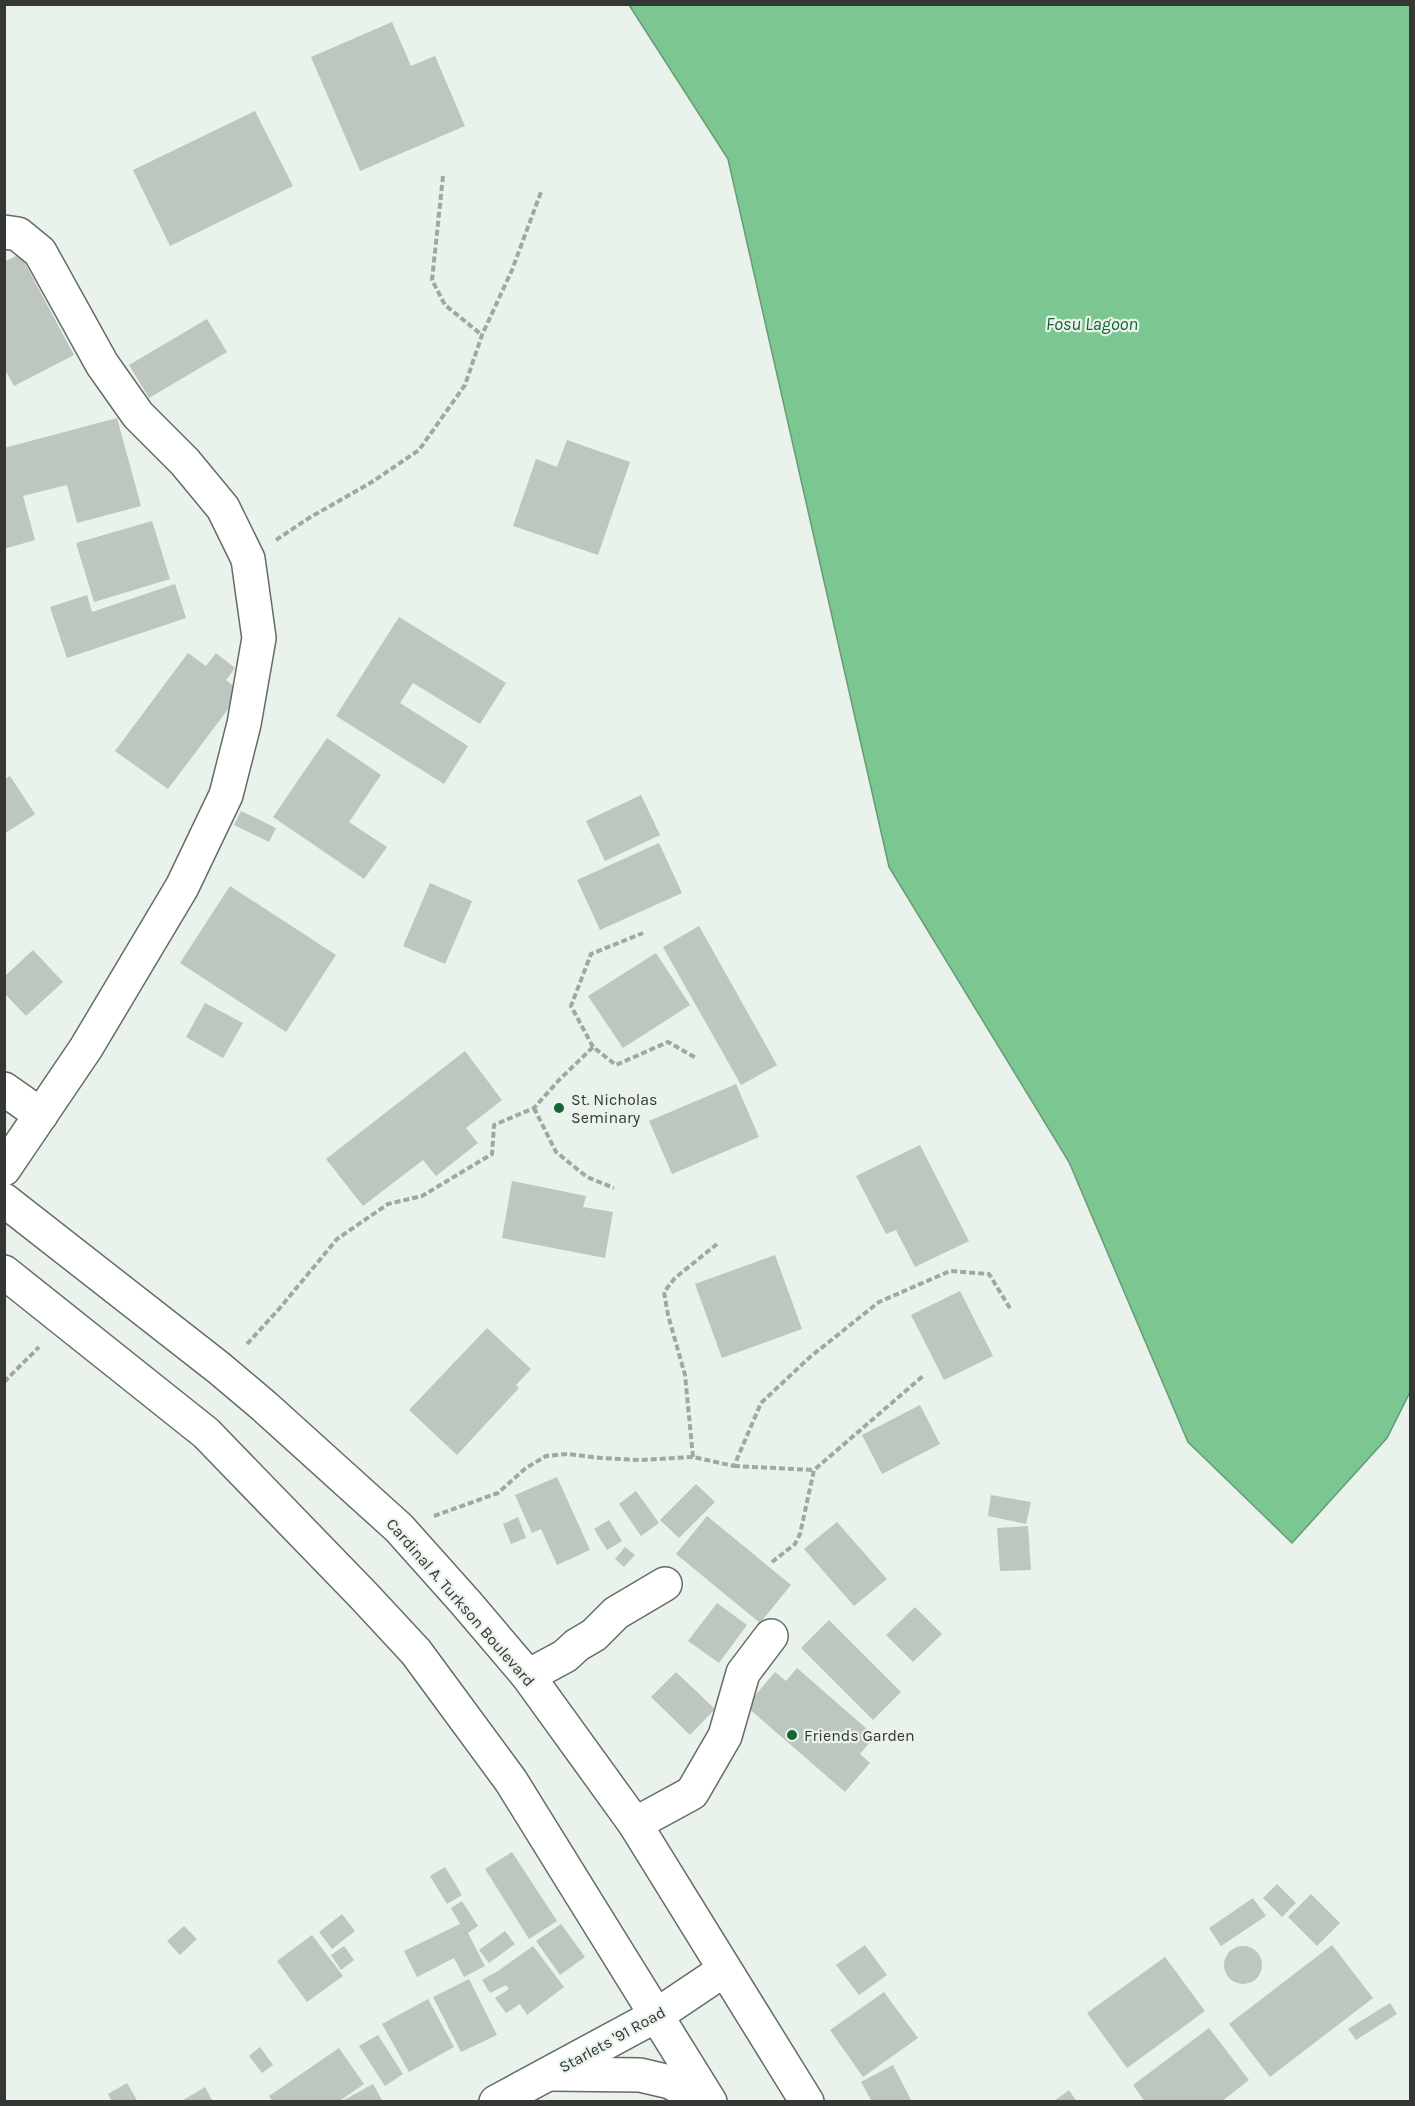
<svg xmlns="http://www.w3.org/2000/svg" width="1415" height="2106" viewBox="0 0 1415 2106" font-family="Karla,sans-serif">
<rect width="100%" height="100%" fill="#e9f2eb"/>
<!-- water -->
<path fill="#7cc691" stroke="#669b75" stroke-width="1.5" d="M629 5H1410V1392L1387 1438 1292 1543 1188 1442 1069 1162 889 867 728 159Z"/>
<!-- building -->
<g fill="#bdc6bf">
<path d="M392 22 411 66 435 56 465 126 360 171 311 57Z"/>
<path d="M255 111 293 186 170 246 133 170Z"/>
<path d="M20 254 74 355 14 386 4 368V262Z"/>
<path d="M207 319 227 352 149 398 129 365Z"/>
<path d="M117 418 141 506 77 523 67 485 23 496 35 540 4 549V448Z"/>
<path d="M567 440 630 462 598 555 513 526 536 459 557 467Z"/>
<path d="M152 521 170 579 94 602 76 543Z"/>
<path d="M175 584 186 618 67 658 50 607 87 595 92 612Z"/>
<path d="M399 617 506 683 480 724 413 683 400 703 468 746 444 784 336 716Z"/>
<path d="M188 653 206 666 216 653 235 668 226 680 241 692 168 789 115 751Z"/>
<path d="M327 738 381 775 349 822 387 847 364 879 273 817Z"/>
<path d="M10 776 35 814 4 834V780Z"/>
<path d="M641 795 660 835 605 861 586 821Z"/>
<path d="M241 811 276 828 269 842 234 825Z"/>
<path d="M659 843 682 893 600 930 577 880Z"/>
<path d="M430 883 472 901 445 964 403 946Z"/>
<path d="M230 886 336 955 286 1032 180 963Z"/>
<path d="M699 926 777 1065 741 1085 663 947Z"/>
<path d="M33 950 63 982 26 1016 4 993V977Z"/>
<path d="M656 953 690 1005 623 1048 588 996Z"/>
<path d="M205 1003 243 1023 223 1058 186 1037Z"/>
<path d="M465 1051 502 1100 466 1128 478 1143 436 1176 423 1160 363 1206 326 1159Z"/>
<path d="M736 1084 759 1137 672 1174 649 1121Z"/>
<path d="M920 1145 969 1241 915 1267 896 1230 886 1234 856 1176Z"/>
<path d="M512 1181 586 1196 583 1207 613 1212 605 1258 502 1238Z"/>
<path d="M775 1255 802 1329 722 1358 695 1284Z"/>
<path d="M960 1291 993 1356 944 1380 911 1315Z"/>
<path d="M487 1328 531 1369 516 1385 519 1388 457 1455 409 1410Z"/>
<path d="M920 1405 940 1444 882 1474 862 1435Z"/>
<path d="M557 1477 590 1550 557 1565 541 1529 532 1533 515 1495Z"/>
<path d="M696 1484 715 1502 679 1538 660 1520Z"/>
<path d="M636 1491 659 1523 641 1536 619 1504Z"/>
<path d="M991 1495 1031 1502 1026 1524 988 1516Z"/>
<path d="M707 1516 791 1585 760 1623 676 1554Z"/>
<path d="M518 1517 526 1538 511 1544 503 1524Z"/>
<path d="M609 1520 622 1541 607 1550 594 1529Z"/>
<path d="M837 1522 887 1579 854 1606 804 1549Z"/>
<path d="M1028 1526 1031 1570 1000 1571 997 1528Z"/>
<path d="M625 1547 635 1555 624 1567 615 1559Z"/>
<path d="M717 1603 747 1625 719 1663 688 1641Z"/>
<path d="M915 1607 942 1634 913 1662 886 1635Z"/>
<path d="M829 1620 901 1692 873 1720 801 1648Z"/>
<path d="M797 1668 875 1736 860 1754 870 1763 845 1792 746 1706 775 1672 786 1681Z"/>
<path d="M676 1672 715 1709 690 1735 651 1697Z"/>
<path d="M512 1852 557 1921 529 1939 485 1869Z"/>
<path d="M445 1867 462 1895 447 1904 430 1876Z"/>
<path d="M1277 1884 1296 1903 1282 1917 1263 1898Z"/>
<path d="M1311 1894 1340 1923 1317 1946 1288 1917Z"/>
<path d="M1253 1898 1266 1916 1221 1946 1209 1928Z"/>
<path d="M462 1901 478 1926 468 1933 485 1966 464 1977 454 1958 417 1977 404 1951 460 1924 451 1908Z"/>
<path d="M342 1914 355 1931 332 1949 319 1932Z"/>
<path d="M561 1924 585 1957 560 1975 536 1941Z"/>
<path d="M184 1926 197 1939 180 1955 167 1941Z"/>
<path d="M505 1931 515 1944 489 1963 479 1950Z"/>
<path d="M312 1935 343 1976 307 2002 277 1961Z"/>
<path d="M865 1945 887 1975 859 1995 836 1965Z"/>
<path d="M1332 1945 1373 1998 1270 2077 1229 2024Z"/>
<path d="M344 1946 354 1960 341 1970 331 1955Z"/>
<path d="M533 1946 564 1987 527 2015 520 2004 506 2013 495 1998 509 1989 506 1985 490 1993 482 1980 498 1971Z"/>
<circle cx="1243" cy="1965" r="19"/>
<path d="M1165 1957 1205 2011 1127 2068 1087 2013Z"/>
<path d="M469 1979 497 2035 461 2052 433 1997Z"/>
<path d="M884 1992 918 2038 863 2077 830 2030Z"/>
<path d="M428 1999 454 2047 409 2072 382 2024Z"/>
<path d="M1390 2003 1397 2014 1356 2040 1348 2029Z"/>
<path d="M1209 2028 1249 2080 1221 2102H1145L1133 2085Z"/>
<path d="M378 2035 403 2074 385 2086 359 2046Z"/>
<path d="M260 2047 273 2065 262 2073 249 2056Z"/>
<path d="M339 2048 364 2084 338 2102H273L269 2096Z"/>
<path d="M893 2065 912 2102H872L861 2082Z"/>
<path d="M127 2083 138 2102H112L108 2094Z"/>
<path d="M373 2084 382 2100 379 2102H345L344 2100Z"/>
<path d="M205 2087 213 2102H180Z"/>
<path d="M1069 2090 1077 2102H1053Z"/>
</g>
<g fill="none" stroke-linecap="round" stroke-linejoin="round">
<defs>
<g id="minor">
<path d="M4 232 18 234 40 252 102 364 138 415 185 462 223 508 248 559 259 638 244 724 226 795 182 887 86 1048 4 1169"/>
<path d="M4 1089 41 1115"/>
<path d="M528 1676 565 1656 577 1645 594 1635 616 1613 665 1584"/>
<path d="M635 1824 692 1793 725 1736 743 1673 771 1636"/>
</g>
<g id="tertiary">
<path d="M4 1200 219 1368 264 1406 399 1528 466 1603 528 1676 635 1824 807 2102"/>
<path d="M4 1272 206 1433 364 1596 416 1652 511 1781 710 2102"/>
<path d="M552 2074 640 2075 670 2082 708 2102"/>
<path d="M496 2102 657 2015 724 1970"/>
</g>
</defs>
<!-- minor casing -->
<use href="#minor" stroke="#656c66" stroke-width="36"/>
<!-- tertiary casing -->
<use href="#tertiary" stroke="#656c66" stroke-width="36"/>
<!-- path -->
<g stroke="#a1a7a2" stroke-width="4" stroke-dasharray="6 3" stroke-linecap="butt">
<path d="M443 176 432 280 445 305 482 335"/>
<path d="M276 540 309 518 372 482 419 450 465 385 482 335 512 270 541 192"/>
<path d="M593 1047 571 1006 591 954 643 933"/>
<path d="M534 1108 556 1152 587 1177 614 1188"/>
<path d="M247 1344 279 1309 337 1239 388 1204 422 1196 492 1154 494 1125 534 1108 559 1080 593 1047 616 1065 668 1042 696 1058"/>
<path d="M4 1382 39 1347"/>
<path d="M693 1457 685 1375 668 1315 664 1292 675 1278 717 1244"/>
<path d="M734 1466 814 1470"/>
<path d="M434 1516 498 1493 526 1468 546 1456 567 1454 601 1458 640 1460 693 1457 734 1466 761 1403 810 1357 879 1302 950 1271 989 1274 1011 1310"/>
<path d="M772 1562 795 1544 800 1534 814 1470 923 1376"/>
</g>
<!-- minor -->
<use href="#minor" stroke="#fff" stroke-width="33"/>
<!-- tertiary -->
<use href="#tertiary" stroke="#fff" stroke-width="33"/>
</g>
<!-- markers -->
<g fill="#166736" stroke="#e9f2eb" stroke-width="2">
<circle cx="559" cy="1108" r="6"/>
<circle cx="792" cy="1735" r="6"/>
</g>
<g text-anchor="middle" stroke-width="4.5" stroke-linejoin="round" paint-order="stroke">
<!-- poi labels -->
<g font-size="16" fill="#343734" stroke="#e9f2eb" text-anchor="start">
<text x="571" y="1105">St. Nicholas<tspan x="571" dy="18">Seminary</tspan></text>
<text x="804" y="1741">Friends Garden</text>
</g>
<!-- street labels -->
<g font-size="16" fill="#343734" stroke="#e9f2eb">
<text transform="translate(461 1602) rotate(49)" y="6">Cardinal A. Turkson Boulevard</text>
<text transform="translate(612 2039) rotate(-29)" y="6">Starlets '91 Road</text>
</g>
<!-- water labels -->
<g font-size="18" font-style="italic" fill="#126534" stroke="#e9f2eb">
<text x="1092" y="330">Fosu Lagoon</text>
</g>
</g>
<!-- border -->
<rect width="1415" height="2106" fill="none" stroke="#343734" stroke-width="12"/>
</svg>
